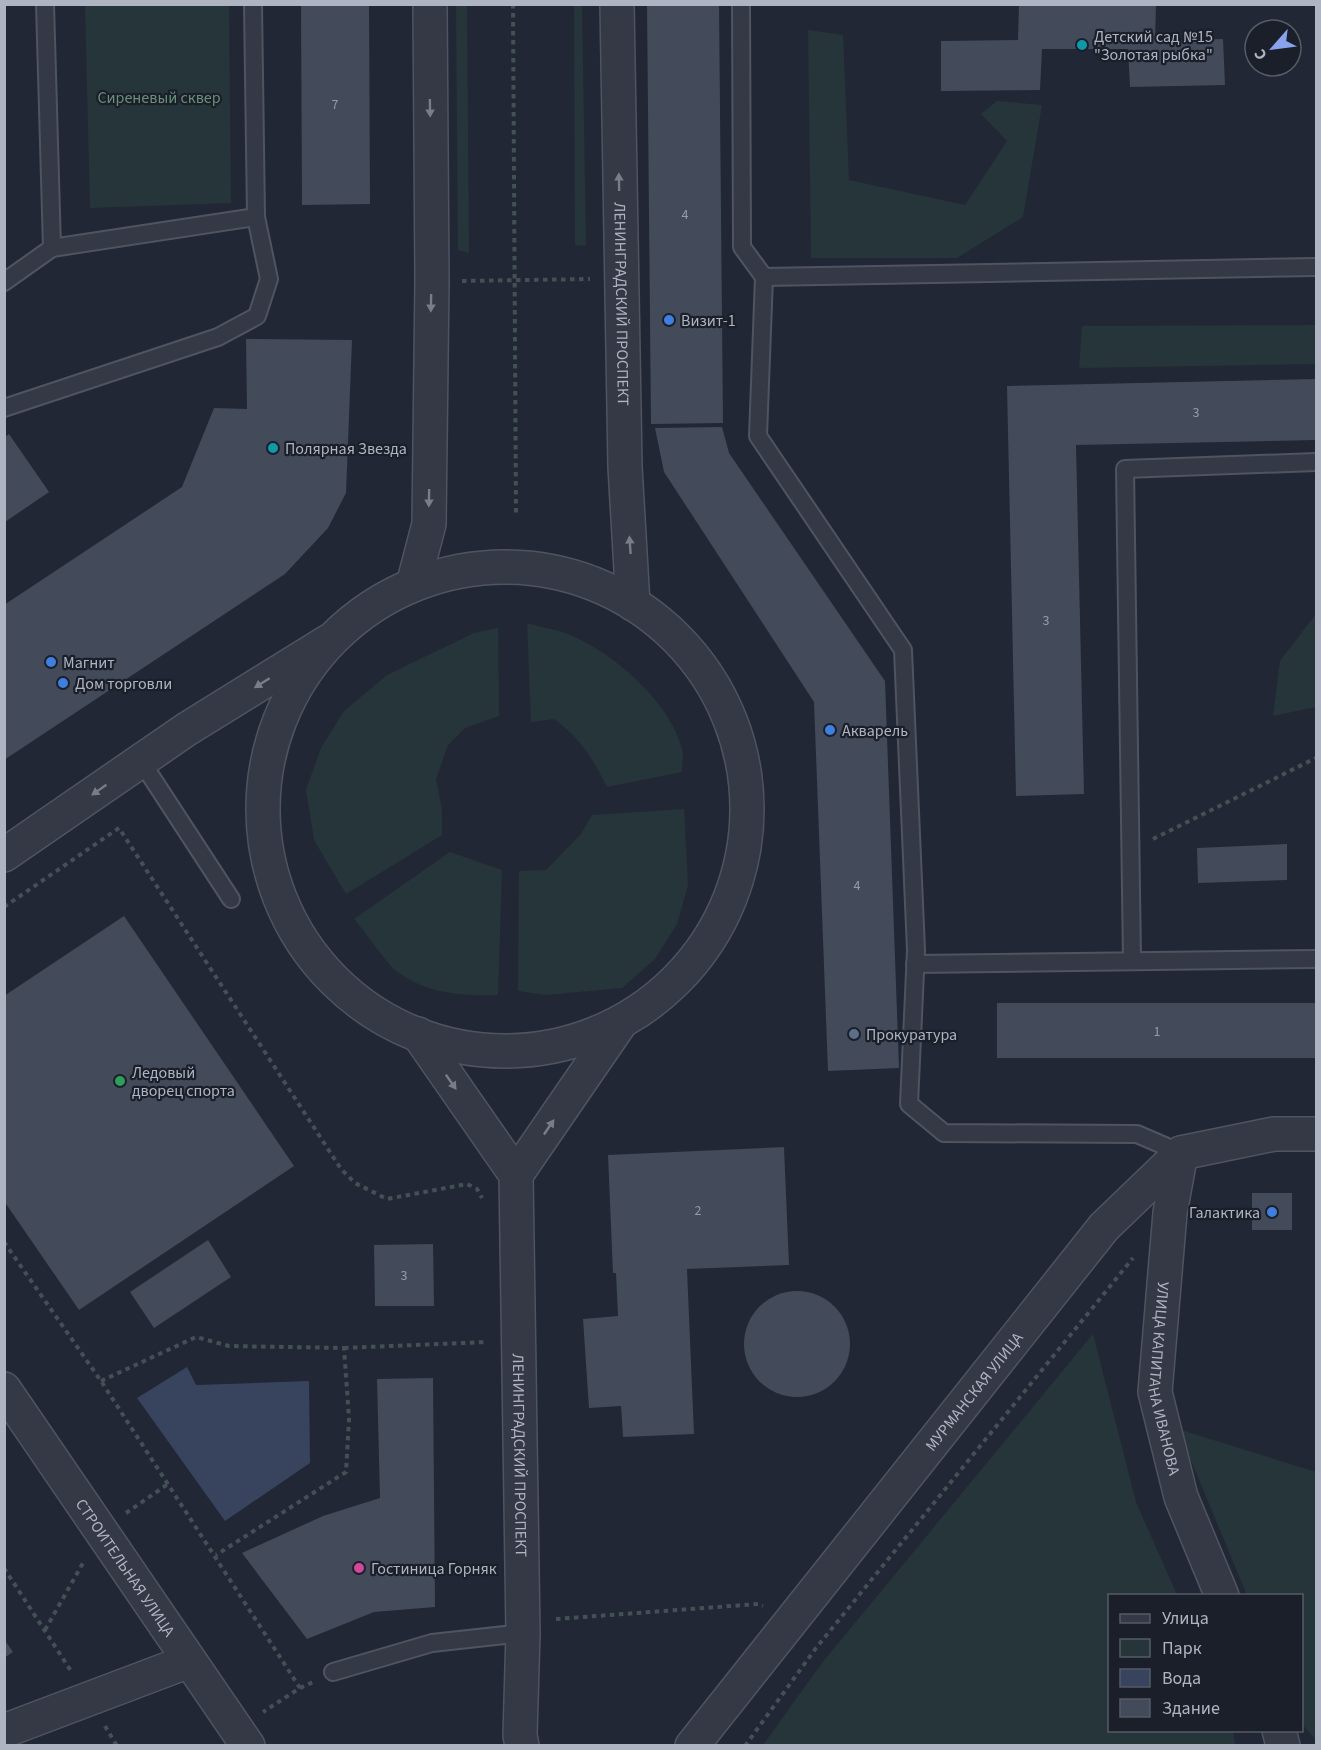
<svg xmlns="http://www.w3.org/2000/svg" width="1321" height="1750" viewBox="0 0 1321 1750" font-family="'Source Sans 3',sans-serif">
<rect width="100%" height="100%" fill="#222735"/>
<!-- green -->
<g fill="#263539">
<path d="M85 5H229L231 203 90 208Z"/>
<path d="M456 5H467L469 253 458 250Z"/>
<path d="M574 5H582L586 246 575 245Z"/>
<path d="M808 30 843 35 849 180 965 205 1007 141 981 114 997 101 1042 105 1023 217 957 258H811Z"/>
<path d="M1316 325V364L1079 368 1082 326Z"/>
<path d="M1316 614V707L1273 716 1280 661Z"/>
<path d="M527 623C540 627 555 629 568 634 612 652 670 701 682 749 684 756 682 765 682 772L607 787C593 758 580 738 554 719L531 722Z"/>
<path d="M498 628 499 716 465 728 448 745 436 779 442 810V835L346 894 314 840 306 790 321 748 344 711 387 675 474 633Z"/>
<path d="M684 809 688 885 677 924 655 959 622 988 546 995 518 991 519 871 546 870 581 834 592 815Z"/>
<path d="M450 852 502 870 498 995C463 996 428 994 399 973 385 963 367 933 354 919Z"/>
<path d="M1093 1334 1136 1502 1177 1595 1110 1596V1730L1233 1731 1235 1745H763L822 1663Z"/>
<path d="M1178 1429 1316 1472V1740L1302 1724V1596L1247 1595Z"/>
</g>
<!-- water -->
<path fill="#38435d" d="M187 1367 196 1385 309 1381 310 1463 225 1521 137 1398Z"/>
<!-- building -->
<g fill="#434a59">
<path d="M301 4H369L370 204 302 205Z"/>
<path d="M647 4H719L723 423 651 424Z"/>
<path d="M1019 4H1156L1155 41 1223 39 1225 85 1130 87 1128 49H1042L1040 90 941 91V41L1018 40Z"/>
<path d="M246 339 352 340 346 493 328 528 285 574 4 760V605L182 487 214 408 247 409Z"/>
<path d="M1316 379V440L1076 445 1084 794 1016 796 1007 386Z"/>
<path d="M722 427 729 453 885 681 899 1068 828 1071 814 702 664 472 655 428Z"/>
<path d="M9 434 49 492 5 522V437Z"/>
<path d="M1287 844V880L1198 883 1197 848Z"/>
<path d="M124 916 294 1166 79 1310 4 1201V996Z"/>
<rect x="997" y="1003" width="319" height="55"/>
<path d="M784 1147 789 1265 687 1269 694 1434 623 1437 621 1406 589 1408 583 1319 618 1316 616 1273H613L608 1155Z"/>
<rect x="1252" y="1193" width="40" height="37"/>
<path d="M208 1240 231 1277 154 1328 130 1292Z"/>
<path d="M433 1244 434 1306H375L374 1245Z"/>
<circle cx="797" cy="1344" r="53"/>
<path d="M433 1378 435 1607 374 1612 307 1639 242 1553 323 1516 380 1498 377 1379Z"/>
<path d="M4 1639 13 1652 4 1658Z"/>
</g>
<g fill="none" stroke-linecap="round" stroke-linejoin="round">
<defs>
<g id="service">
<path d="M45 4 52 248"/>
<path d="M741 4 742 247 764 277 758 436 903 650 916 950 909 1104 944 1133 1137 1134 1181 1153"/>
<path d="M764 277 1316 267"/>
<path d="M4 282 52 248 256 217 253 4"/>
<path d="M4 408 218 337 257 316 269 279 256 217"/>
<path d="M141 761 231 899"/>
<path d="M1132 960 1125 469 1316 462"/>
<path d="M915 964 1316 959"/>
<path d="M333 1672 432 1643 523 1633"/>
</g>
<g id="minor">
<path d="M4 855 187 729 329 641"/>
<path id="s1" d="M1181 1153 1170 1213 1155 1392 1181 1497 1222 1596"/>
<path d="M1279 1730 1283 1746"/>
<path d="M4 1731 189 1661"/>
<path id="s2" d="M692 1746 1104 1227 1181 1153 1274 1134H1316"/>
</g>
<g id="tertiary">
<path id="s3" d="M617 4 625 467 633 604"/>
<circle cx="505" cy="809" r="242"/>
<path d="M413 585 429 524 432 281 430 4"/>
<path id="s4" d="M418 1034 516 1175 523 1633 520 1735 522 1746"/>
<path d="M516 1175 619 1025"/>
<path id="s5" d="M4 1389 248 1746"/>
</g>
</defs>
<!-- service casing -->
<use href="#service" stroke="#4f5460" stroke-width="20"/>
<!-- minor casing -->
<use href="#minor" stroke="#4f5460" stroke-width="36"/>
<!-- tertiary casing -->
<use href="#tertiary" stroke="#4f5460" stroke-width="36"/>
<!-- path -->
<g stroke="#435155" stroke-width="4" stroke-dasharray="4.5 4.5" stroke-linecap="butt">
<path d="M513 4 516 515"/>
<path d="M462 281 590 279"/>
<path d="M1153 839 1316 758"/>
<path d="M4 907 119 828 341 1169 355 1183 387 1199 467 1184 477 1189 482 1198"/>
<path d="M4 1242 101 1381 300 1688 263 1712"/>
<path d="M344 1348 487 1342"/>
<path d="M101 1381 196 1337 229 1346 344 1348 349 1419 346 1472 216 1555"/>
<path d="M126 1513 168 1484"/>
<path d="M4 1568 71 1671"/>
<path d="M556 1619 758 1604 763 1606"/>
<path d="M45 1630 83 1563"/>
<path d="M300 1688 313 1682"/>
<path d="M105 1726 117 1746"/>
<path d="M745 1746 816 1648 1133 1258"/>
</g>
<!-- service -->
<use href="#service" stroke="#353946" stroke-width="16"/>
<!-- minor -->
<use href="#minor" stroke="#353946" stroke-width="33"/>
<!-- tertiary -->
<use href="#tertiary" stroke="#353946" stroke-width="33"/>
</g>
<!-- one-way arrows -->
<defs><path id="oneway-solid" d="M-6-.8H1V-3.2L6.5 0L1 3.2V.8H-6Z" transform="scale(1.5)"/></defs>
<g fill="#787d8a">
<use href="#oneway-solid" transform="translate(430 108) rotate(89)"/>
<use href="#oneway-solid" transform="translate(619 182) rotate(-91)"/>
<use href="#oneway-solid" transform="translate(431 303) rotate(91)"/>
<use href="#oneway-solid" transform="translate(429 498) rotate(91)"/>
<use href="#oneway-solid" transform="translate(630 545) rotate(-94)"/>
<use href="#oneway-solid" transform="translate(262 683) rotate(148)"/>
<use href="#oneway-solid" transform="translate(99 790) rotate(145)"/>
<use href="#oneway-solid" transform="translate(451 1082) rotate(55)"/>
<use href="#oneway-solid" transform="translate(549 1127) rotate(-56)"/>
</g>
<!-- markers -->
<g fill="#0f9aa8" stroke="#1a1f2a" stroke-width="2">
<circle cx="1082" cy="45" r="6"/>
<circle cx="273" cy="448" r="6"/>
</g>
<g fill="#3f7fe0" stroke="#1a1f2a" stroke-width="2">
<circle cx="669" cy="320" r="6"/>
<circle cx="51" cy="662" r="6"/>
<circle cx="63" cy="683" r="6"/>
<circle cx="830" cy="730" r="6"/>
<circle cx="1272" cy="1212" r="6"/>
</g>
<circle fill="#5c6f8a" stroke="#1a1f2a" stroke-width="2" cx="854" cy="1034" r="6"/>
<circle fill="#2e9e5b" stroke="#1a1f2a" stroke-width="2" cx="120" cy="1081" r="6"/>
<circle fill="#d1479c" stroke="#1a1f2a" stroke-width="2" cx="359" cy="1568" r="6"/>
<g text-anchor="middle" stroke-width="4.5" stroke-linejoin="round" paint-order="stroke">
<!-- number labels -->
<g font-size="14" fill="#949aa8">
<text x="335" y="109">7</text>
<text x="685" y="219">4</text>
<text x="1196" y="417">3</text>
<text x="1046" y="625">3</text>
<text x="857" y="890">4</text>
<text x="1157" y="1036">1</text>
<text x="698" y="1215">2</text>
<text x="404" y="1280">3</text>
</g>
<!-- poi labels -->
<g font-size="16" fill="#afb4c2" stroke="#1a1f2a" text-anchor="start">
<text x="1094" y="42">Детский сад №15<tspan x="1094" dy="18">"Золотая рыбка"</tspan></text>
<text x="681" y="326">Визит-1</text>
<text x="285" y="454">Полярная Звезда</text>
<text x="63" y="668">Магнит</text>
<text x="75" y="689">Дом торговли</text>
<text x="842" y="736">Акварель</text>
<text x="866" y="1040">Прокуратура</text>
<text x="132" y="1078">Ледовый<tspan x="132" dy="18">дворец спорта</tspan></text>
<text x="1260" y="1218" text-anchor="end">Галактика</text>
<text x="371" y="1574">Гостиница Горняк</text>
</g>
<!-- park labels -->
<g font-size="16" fill="#699077" stroke="#1a1f2a">
<text x="159" y="103">Сиреневый сквер</text>
</g>
<!-- street labels -->
<g font-size="16" fill="#afb4c2" stroke="#1a1f2a">
<text dy="6" stroke="none"><textPath href="#s3" startOffset="300">ЛЕНИНГРАДСКИЙ ПРОСПЕКТ</textPath></text>
<text dy="6" stroke="none"><textPath href="#s1" startOffset="228">УЛИЦА КАПИТАНА ИВАНОВА</textPath></text>
<text dy="6" stroke="none"><textPath href="#s2" startOffset="453">МУРМАНСКАЯ УЛИЦА</textPath></text>
<text dy="6" stroke="none"><textPath href="#s4" startOffset="452">ЛЕНИНГРАДСКИЙ ПРОСПЕКТ</textPath></text>
<text dy="6" stroke="none"><textPath href="#s5" startOffset="216">СТРОИТЕЛЬНАЯ УЛИЦА</textPath></text>
</g>
</g>
<!-- border -->
<rect width="1321" height="1750" fill="none" stroke="#afb4c2" stroke-width="12"/>
<!-- legend -->
<rect x="1108" y="1594" width="195" height="138" fill="#1a1f2a" stroke="#565b67" stroke-width="1.5"/>
<rect x="1120" y="1614" width="30" height="9" fill="#353946" stroke="#565b67" stroke-width="1.5"/>
<text x="1162" y="1624" font-size="18" fill="#afb4c2">Улица</text>
<rect x="1120" y="1639" width="30" height="18" fill="#263539" stroke="#565b67" stroke-width="1.5"/>
<text x="1162" y="1654" font-size="18" fill="#afb4c2">Парк</text>
<rect x="1120" y="1669" width="30" height="18" fill="#38435d" stroke="#565b67" stroke-width="1.5"/>
<text x="1162" y="1684" font-size="18" fill="#afb4c2">Вода</text>
<rect x="1120" y="1699" width="30" height="18" fill="#434a59" stroke="#565b67" stroke-width="1.5"/>
<text x="1162" y="1714" font-size="18" fill="#afb4c2">Здание</text>
<!-- north arrow -->
<g transform="translate(1273 48) rotate(242)"><circle r="28" fill="#1a1f2a" stroke="#565b67" stroke-width="1.5"/>
<path d="M0-4.5L10 22L0 15L-10 22Z" fill="#89a2ee"/>
<text y="-9" font-size="16" font-weight="bold" text-anchor="middle" fill="#afb4c2">С</text>
</g>
</svg>
